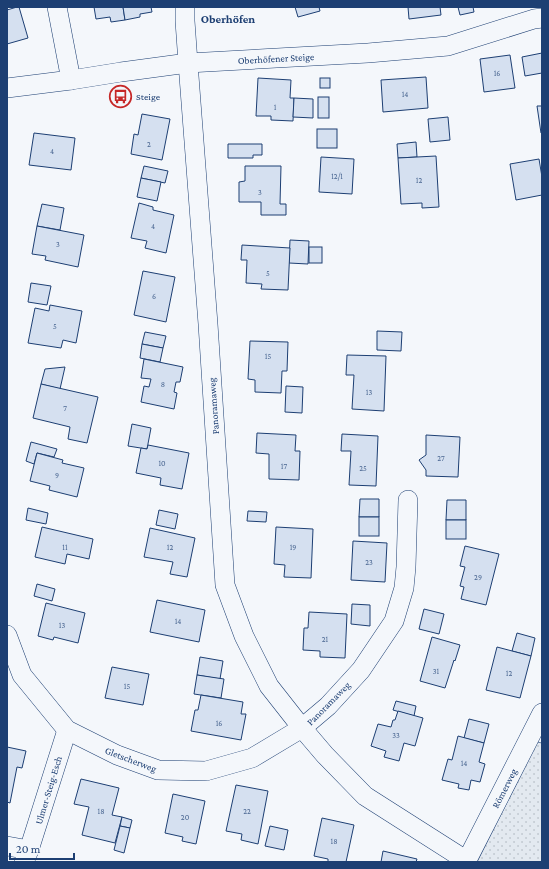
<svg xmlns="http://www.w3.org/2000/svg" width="549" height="869" viewBox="0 0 549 869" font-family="'Crimson Pro',serif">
<defs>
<pattern id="green-dots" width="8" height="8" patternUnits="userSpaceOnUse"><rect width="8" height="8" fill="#e3e9f0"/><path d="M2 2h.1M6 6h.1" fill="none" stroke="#c2c9d1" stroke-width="1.8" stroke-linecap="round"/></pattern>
</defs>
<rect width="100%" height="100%" fill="#f4f7fb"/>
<!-- green -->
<path fill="url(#green-dots)" stroke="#687fa3" d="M537 742 542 743V862H477Z"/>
<!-- building -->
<g fill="#d5e0f0" stroke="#1d3f73">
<path d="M17 7H19L28 38 7 44V10Z"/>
<path d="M94 7H123L125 20 111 22 110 17 96 19Z"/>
<path d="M123 7H151L152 12 140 14V17L125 20Z"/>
<path d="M295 7H319L320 11 298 17Z"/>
<path d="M408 7H440L441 15 409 19Z"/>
<path d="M458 7H473L474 12 460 15Z"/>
<path d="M542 53V73L525 76 522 57Z"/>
<path d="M510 55 515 88 484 92 480 59Z"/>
<path d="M426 77 428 108 383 112 381 80Z"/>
<path d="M258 78 291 80 290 98H294L293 121 271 120V116H256Z"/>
<rect x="320" y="78" width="10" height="10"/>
<rect x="318" y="97" width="11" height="21"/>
<path d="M294 98 313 99V118L293 117Z"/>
<path d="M537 106H542V133H541Z"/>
<path d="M142 114 170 119 162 160 131 154 134 134 138 135Z"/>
<path d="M448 117 450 140 430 142 428 119Z"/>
<rect x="317" y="129" width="20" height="19"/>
<path d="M34 133 75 138 71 170 29 165Z"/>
<path d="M416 142 417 157 398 158 397 144Z"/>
<path d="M228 144H262V155H253V158H228Z"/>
<path d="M436 156 439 207 422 208V203L401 204 398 158Z"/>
<path d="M321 157 354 159 352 194 319 192Z"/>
<path d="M539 159 542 177V195L516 200 510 164Z"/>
<path d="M144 166 168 171 165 183 141 178Z"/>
<path d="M245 166H281L280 204H286V215H261V202H239V182L245 181Z"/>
<path d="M141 178 161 182 157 201 137 197Z"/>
<path d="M139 203 153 207V210L174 215 166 253 145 248 147 241 131 238Z"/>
<path d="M42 204 64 208 60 230 37 226Z"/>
<path d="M37 226 84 235 78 267 45 260 46 256 32 254Z"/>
<path d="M290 240 309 241 308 264 289 263Z"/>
<path d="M242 245 290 248 288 290 261 289 262 284 246 283 247 260H241Z"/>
<rect x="309" y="247" width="13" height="16"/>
<path d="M143 271 175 277 166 322 134 315Z"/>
<path d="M31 283 51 286 47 305 28 302Z"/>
<path d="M50 305 82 311 76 343 63 340 61 348 28 343 35 308 49 311Z"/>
<path d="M377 331 402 332 401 351 377 350Z"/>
<path d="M145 332 166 336 163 348 142 344Z"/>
<path d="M250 341 288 342 287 371H282L281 393 255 392V380L248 379Z"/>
<path d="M142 344 163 348 160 362 140 358Z"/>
<path d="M347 355 386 356 384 411 352 409 354 375H346Z"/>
<path d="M144 359 183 367 180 382H176L174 392 177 393 174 409 141 402 144 386 149 387 151 379 141 378Z"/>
<path d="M65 367 60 389 41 384 45 369Z"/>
<path d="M41 384 98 397 87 443 68 439 70 427 33 418Z"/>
<path d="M286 386 303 387 302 413 285 412Z"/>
<path d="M132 424 151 428 147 449 128 446Z"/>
<path d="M257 433 296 435 295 451H300L299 480 269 479V454L256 453Z"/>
<path d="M342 434 378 436 376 486 349 485 351 451H341Z"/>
<path d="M426 435 460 437 458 477 426 476V470L419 460 426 455Z"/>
<path d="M31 442 57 449 54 457 37 453 34 464 26 461Z"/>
<path d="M148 445 189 453 182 489 160 485 161 478 136 473 141 448 147 449Z"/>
<path d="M37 453 63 460 62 463 84 468 77 497 49 490 50 486 30 481Z"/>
<path d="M360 499H379V517H359Z"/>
<path d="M447 500H466V520H446Z"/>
<path d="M28 508 48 513 46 524 26 520Z"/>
<path d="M159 510 178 514 175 529 156 525Z"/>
<path d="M248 511 267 512 266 522 247 521Z"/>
<rect x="359" y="517" width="20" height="19"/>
<rect x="446" y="520" width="20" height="19"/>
<path d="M42 527 93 539 89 559 67 554 65 564 35 557Z"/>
<path d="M276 527 313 529 311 578 284 577 285 565 274 564Z"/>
<path d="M150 528 195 538 187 577 170 574 173 562 144 557Z"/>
<path d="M353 541 387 543 385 582 351 580Z"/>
<path d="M465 546 499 554 486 605 461 599 464 587 460 586 465 567 460 566Z"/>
<path d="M37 584 55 589 52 601 34 596Z"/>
<path d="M157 600 205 610 199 642 150 632Z"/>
<path d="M46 603 85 613 78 643 54 637 53 640 38 636Z"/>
<path d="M352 604 370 605V626L351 624Z"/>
<path d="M424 609 444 614 439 634 419 629Z"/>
<path d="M309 612 347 614 345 658 320 657V651L303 650 304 628H308Z"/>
<path d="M517 633 535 638 531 656 512 651Z"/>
<path d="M432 637 460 645 455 661 454 660 445 688 420 681Z"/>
<path d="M497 647 531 656 520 698 486 690Z"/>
<path d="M200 657 223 661 220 679 197 675Z"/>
<path d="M112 667 149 674 143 705 105 698Z"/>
<path d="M197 675 224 679 221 698 194 694Z"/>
<path d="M201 695 243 702 241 714H246L241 740 191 731 195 710H198Z"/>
<path d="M396 701 416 706 414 716 393 710Z"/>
<path d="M398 711 423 718 415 746 404 743 399 761 384 757 386 751 371 746 378 724 391 727 393 720H395Z"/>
<path d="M469 719 489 724 484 743 464 738Z"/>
<path d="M458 736 484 743 479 762 485 764 480 782 471 780 469 790 458 788 459 784 442 780 448 759 452 760Z"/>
<path d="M7 747 26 751 22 768 17 767 10 803 7 802Z"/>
<path d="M81 779 119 788 112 815 122 817 115 843 82 835 89 807 74 804Z"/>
<path d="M236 785 268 791 258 844 241 840 242 834 226 831Z"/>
<path d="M173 794 205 801 196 844 182 841 183 837 165 833Z"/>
<path d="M122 817 132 820 130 828 120 826Z"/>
<path d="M322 818 354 825 346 862H328V859L314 856Z"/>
<path d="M120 826 130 828 124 853 114 850Z"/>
<path d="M270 826 288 830 284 850 265 846Z"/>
<path d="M383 851 417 859 416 862H381Z"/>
</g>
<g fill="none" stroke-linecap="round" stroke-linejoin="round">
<defs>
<g id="minor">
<path d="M57 7 71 80"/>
<path d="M185 7V21L188 63 208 324 225 585 244 636 269 686 302 728 325 755 365 796 467 861"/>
<path d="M7 88 71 80 121 72 188 63 368 53 448 46 534 19 542 18"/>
<path d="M7 635 22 675 67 730 117 755 158 770 206 771 252 758 302 728 328 706 361 670 394 621 404 588 406 567 408 500"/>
<path d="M7 846 29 850"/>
<path d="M24 862 29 850 67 730"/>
<path d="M466 862 542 713"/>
</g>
</defs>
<!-- minor casing -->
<use href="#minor" stroke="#1d3f73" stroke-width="20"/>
<!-- minor -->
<use href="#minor" stroke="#f4f7fb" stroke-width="19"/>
</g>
<!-- icons -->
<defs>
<symbol id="bus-ring" viewBox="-11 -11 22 22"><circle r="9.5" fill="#f4f7fb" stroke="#c62828" stroke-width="1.5"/><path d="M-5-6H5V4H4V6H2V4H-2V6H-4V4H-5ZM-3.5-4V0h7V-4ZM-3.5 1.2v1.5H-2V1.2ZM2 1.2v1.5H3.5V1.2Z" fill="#c62828"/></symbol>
</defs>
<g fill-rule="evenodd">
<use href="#bus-ring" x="108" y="84" width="25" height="25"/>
</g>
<g text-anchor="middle" stroke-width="3" stroke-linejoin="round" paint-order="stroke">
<!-- number labels -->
<g font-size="8" fill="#4b6792">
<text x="497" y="76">16</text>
<text x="405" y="97">14</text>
<text x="275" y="110">1</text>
<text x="149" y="147">2</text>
<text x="52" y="154">4</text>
<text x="337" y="179">12/1</text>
<text x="419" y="183">12</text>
<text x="260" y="195">3</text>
<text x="153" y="229">4</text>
<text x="58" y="247">3</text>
<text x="268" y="276">5</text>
<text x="154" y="299">6</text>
<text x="55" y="329">5</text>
<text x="268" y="359">15</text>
<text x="163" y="387">8</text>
<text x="369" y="395">13</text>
<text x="65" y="411">7</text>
<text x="441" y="461">27</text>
<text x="162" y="466">10</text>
<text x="284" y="469">17</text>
<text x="363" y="471">25</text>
<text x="57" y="478">9</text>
<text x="65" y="550">11</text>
<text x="170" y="550">12</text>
<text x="293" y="550">19</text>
<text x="369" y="565">23</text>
<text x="478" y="580">29</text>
<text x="178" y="624">14</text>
<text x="62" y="628">13</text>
<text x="325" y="642">21</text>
<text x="436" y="674">31</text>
<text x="509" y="676">12</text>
<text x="127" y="689">15</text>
<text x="219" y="726">16</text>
<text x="396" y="738">33</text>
<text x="464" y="766">14</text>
<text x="101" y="814">18</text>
<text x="247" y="814">22</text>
<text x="185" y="820">20</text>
<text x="334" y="844">18</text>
</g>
<!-- street labels -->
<g font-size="10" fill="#1d3f73" stroke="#f4f7fb">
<text transform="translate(276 58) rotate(-3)" y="4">Oberhöfener Steige</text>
<text transform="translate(213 406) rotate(-94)" y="4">Panoramaweg</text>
<text transform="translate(328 703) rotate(-45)" y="4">Panoramaweg</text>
<text transform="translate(131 759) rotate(21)" y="4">Gletscherweg</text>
<text transform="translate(504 788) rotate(-63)" y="4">Römerweg</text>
<text transform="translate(48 790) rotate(-73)" y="4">Ulmer-Steig-Esch</text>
</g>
<!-- poi labels -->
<g font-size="10" fill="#1d3f73" stroke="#f4f7fb" text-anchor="start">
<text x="136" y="100">Steige</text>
</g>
<!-- quarter labels -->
<g font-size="12" font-weight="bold" fill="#1d3f73" stroke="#f4f7fb">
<text x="228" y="23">Oberhöfen</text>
</g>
</g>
<!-- border -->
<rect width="549" height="869" fill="none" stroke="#1d3f73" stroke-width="16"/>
<!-- scale -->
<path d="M10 853v6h64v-6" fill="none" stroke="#1d3f73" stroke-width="2"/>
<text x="16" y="853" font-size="12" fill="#1d3f73" stroke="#f4f7fb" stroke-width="3" paint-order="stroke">20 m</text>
</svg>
